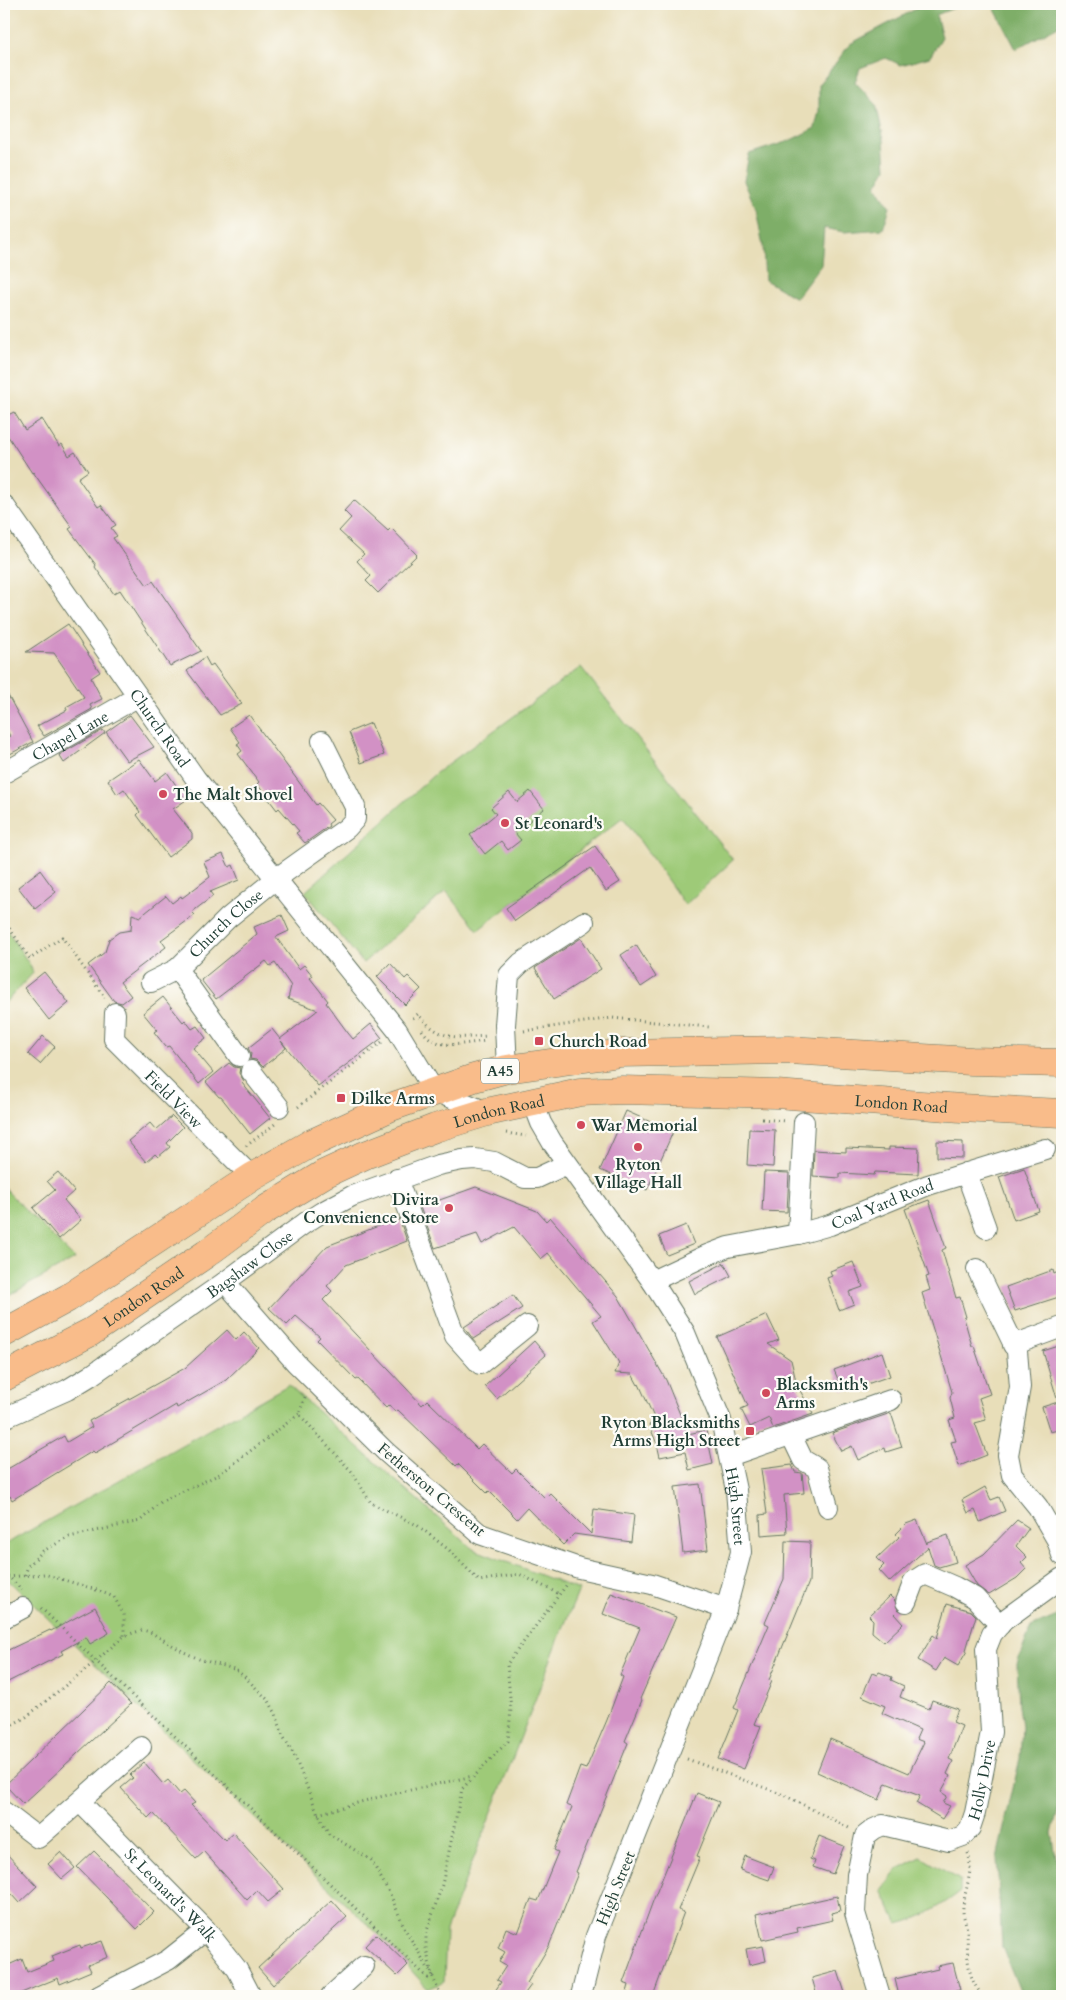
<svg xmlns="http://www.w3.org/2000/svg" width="1066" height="2000" viewBox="0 0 1066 2000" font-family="Cardo,serif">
<rect width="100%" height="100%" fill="#fdfcf7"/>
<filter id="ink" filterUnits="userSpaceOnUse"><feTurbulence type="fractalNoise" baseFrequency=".02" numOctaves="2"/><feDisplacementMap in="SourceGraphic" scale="10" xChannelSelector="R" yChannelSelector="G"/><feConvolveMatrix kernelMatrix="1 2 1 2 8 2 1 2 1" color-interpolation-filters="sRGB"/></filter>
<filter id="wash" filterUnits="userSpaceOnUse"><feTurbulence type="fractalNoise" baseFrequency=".0096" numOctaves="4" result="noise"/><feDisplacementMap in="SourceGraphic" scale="20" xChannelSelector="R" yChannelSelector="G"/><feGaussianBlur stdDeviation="1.12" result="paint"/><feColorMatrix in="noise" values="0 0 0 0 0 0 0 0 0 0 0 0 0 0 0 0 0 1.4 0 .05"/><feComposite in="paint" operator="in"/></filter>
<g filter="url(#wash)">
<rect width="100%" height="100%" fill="#e8deb9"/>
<!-- green -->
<g fill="#9eca78" stroke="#5e8456">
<path d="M581 667 733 860 685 905 623 817 478 930 446 891 363 963 305 892 436 773Z"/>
<path d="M4 926 30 965 33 973 4 1004Z"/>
<path d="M4 1188 75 1259 4 1298Z"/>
<path d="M288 1385 473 1549 579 1590 561 1633 446 1930 444 1982 428 1989 409 1968V1965L377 1933 232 1797 4 1576V1545Z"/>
<path d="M921 1857 960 1880V1892C941 1906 921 1919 898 1924L882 1890 898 1869Z"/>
</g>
<!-- forest -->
<g fill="#7eae68" stroke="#4e764e">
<path d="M925 4H964L936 15 942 37 930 57 901 65 886 58 860 68 855 82 876 104 884 140 886 169 876 186 890 207 883 229 844 232 824 228 821 265 796 298 765 280 763 246 756 209 744 181 749 154 789 141 815 128 819 111V85L850 44Z"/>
<path d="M992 4H1062V24L1016 49Z"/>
<path d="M1062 1614V1797L1052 1833 1062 1894V1996H1022L1002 1947 997 1858 1020 1758 1022 1726 1019 1706 1017 1664 1031 1627Z"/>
</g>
<g id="blocks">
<!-- building -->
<g fill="#d291c5">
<path d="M14 412 25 430 42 419 59 446 62 444 69 456 75 452 88 471 78 478 98 507 101 505 116 525 111 528 117 536 113 538 147 585 153 581 201 651 170 666 120 590 114 594 95 567 96 565 69 529 72 527 33 472 32 473 4 430V417Z"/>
<path d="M354 500 388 531 391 528 417 555 378 593 366 581 371 576 357 561 364 554 339 531 351 518 344 511Z"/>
<path d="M68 624 100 672 91 678 102 699 90 705 92 709 44 736 37 726 67 710 66 707 84 697 54 653 26 652Z"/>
<path d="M205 657 210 666 213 664 242 704 220 715 187 671Z"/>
<path d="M4 688 33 742 10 754 4 741V739L10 736 4 725Z"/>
<path d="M130 715 154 747 127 761 106 732Z"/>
<path d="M249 715 316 805 318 803 333 820 328 824 329 826 305 843 296 833 299 831 279 808 277 810 257 784 259 782 238 754 242 751 237 744 240 742 230 728Z"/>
<path d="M371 723 384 755 361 763 349 732Z"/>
<path d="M103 730 105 733 64 763 59 755Z"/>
<path d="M139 759 155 781 167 772 186 800 173 809 192 833V839L168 857 137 815 140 812 124 789 117 794 108 780Z"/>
<path d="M530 791 544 809 515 833 521 840 508 850 501 841 485 854 470 835 496 814 491 808 509 792 517 802Z"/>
<path d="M595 846 620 882 606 891 590 868 515 921 506 908Z"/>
<path d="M223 854 229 867 233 865 239 880 210 892 213 896 192 912 195 915 161 940 166 947 120 982 131 996 122 1003 114 1001 88 965 105 952 109 939 119 932 131 930 132 914 140 917 166 896 172 903 181 896 182 898 210 877 204 862Z"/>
<path d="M40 870 56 892 35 909 18 887Z"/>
<path d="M282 915 289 931 276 937 299 969 304 965 313 976 310 978 328 1001 326 1003 348 1033 353 1039 371 1024 382 1038 318 1086 281 1041 286 1048 263 1067 256 1060 250 1059 251 1054 248 1048 272 1029 280 1039 318 1010 288 999 291 986 275 963 270 966 266 961 216 999 201 980 257 934 254 927Z"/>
<path d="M581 938 601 969 554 999 535 968Z"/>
<path d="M636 945 656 977 641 987 621 955Z"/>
<path d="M390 963 405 979 408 976 421 989 405 1005 377 977Z"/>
<path d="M44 972 69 1003 49 1020 24 988Z"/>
<path d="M163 997 183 1022 185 1020 192 1029 197 1026 206 1038 193 1048 213 1072 199 1084 169 1046 166 1047 154 1032 157 1030 143 1013Z"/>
<path d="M43 1036 55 1047 40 1064 28 1054Z"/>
<path d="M229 1063 234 1067 240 1068 239 1073 244 1081 242 1083 270 1118 250 1134 221 1097H219L206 1082Z"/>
<path d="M626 1111 673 1132 647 1190 600 1170Z"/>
<path d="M172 1116 183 1127 167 1143 170 1147 158 1157 155 1154 146 1162 128 1141 150 1123 156 1130Z"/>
<path d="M749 1129 775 1130 773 1167 747 1165Z"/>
<path d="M937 1141 963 1142V1158L937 1157Z"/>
<path d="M889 1147 919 1148 918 1174 875 1172 874 1175 840 1173V1178L813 1176 814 1150 846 1152V1148L889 1150Z"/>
<path d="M1024 1168 1039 1211 1014 1220 999 1177Z"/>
<path d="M58 1172 74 1191 64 1200 81 1220 59 1239 33 1208 55 1190 47 1181Z"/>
<path d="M764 1172 789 1173 787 1212 762 1211Z"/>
<path d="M476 1187 537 1211 546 1221 550 1217 618 1296 666 1380 688 1434 706 1430 713 1464 689 1470 685 1452 660 1457 657 1444 649 1425 656 1422 639 1384 638 1385 632 1374 615 1373 619 1363 593 1321 601 1316 548 1253 541 1259 514 1227 482 1244 477 1234 435 1248 420 1207Z"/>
<path d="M929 1200 946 1248 942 1250 956 1298 960 1297 966 1317 964 1318 972 1346H974L990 1394 979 1398 986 1420 975 1423 987 1455 959 1466 951 1442 956 1441 949 1420 955 1418 950 1398 952 1392 922 1293 930 1290 926 1277 929 1276 905 1209Z"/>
<path d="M399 1218 407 1241 346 1265 327 1286 332 1291 323 1300 422 1405 427 1400 477 1449 482 1444 512 1473 516 1469 545 1498 550 1493 591 1534 594 1509 634 1515 631 1542 574 1534 563 1545 527 1508 517 1519 489 1491 487 1493 458 1464 456 1466 398 1410 395 1412 389 1405 386 1408 358 1379 356 1380 317 1340 320 1337 296 1316 287 1325 269 1308 327 1246Z"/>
<path d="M686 1225 694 1244 667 1255 659 1236Z"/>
<path d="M853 1262 863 1287 849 1292 854 1304 839 1310 827 1278 832 1276 830 1271Z"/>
<path d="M724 1263 731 1276 695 1294 689 1281Z"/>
<path d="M1053 1270 1054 1274 1062 1270V1296L1015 1311 1006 1287Z"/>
<path d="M513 1295 522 1308 473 1339 464 1327Z"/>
<path d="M767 1315 779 1340 768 1344 791 1360 797 1385 813 1414 773 1428 769 1418 750 1427 741 1409 748 1406 717 1337Z"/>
<path d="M227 1330 236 1340 244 1332 259 1348 226 1380 177 1408 176 1405 95 1453 93 1451 12 1500 10 1496 4 1500V1471L64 1436 67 1442 92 1427 89 1421 185 1368Z"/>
<path d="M534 1341 546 1355 497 1399 485 1386Z"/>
<path d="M1062 1345V1429L1050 1432 1042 1407 1058 1402 1043 1351Z"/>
<path d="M882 1352 890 1376 867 1384 866 1382 843 1391 834 1370Z"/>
<path d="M891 1413 902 1447 886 1452 885 1448 858 1460 852 1446 841 1451 832 1433Z"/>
<path d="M792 1465 795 1472 802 1473 804 1493 784 1495 787 1533 761 1535 760 1515 767 1514 761 1469Z"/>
<path d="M700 1484 708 1550 683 1553 675 1487Z"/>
<path d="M985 1487 991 1500 999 1497 1005 1511 980 1522 975 1510 968 1513 962 1500Z"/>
<path d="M917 1520 927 1544V1542L948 1535 956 1562 939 1567 934 1565 928 1547 890 1582 879 1570 884 1565 877 1558 899 1537 896 1534 906 1524Z"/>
<path d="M1017 1520 1029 1528 1016 1546 1027 1557 1021 1563 1026 1569 1017 1578 989 1595 977 1586 965 1565 984 1554Z"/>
<path d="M785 1541 810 1542 809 1582 769 1680 772 1681 754 1724 761 1726 744 1769 718 1759 738 1710 734 1708 769 1625 765 1623 784 1579Z"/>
<path d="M611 1593 676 1617 640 1699 642 1700 625 1741 628 1743 576 1872 578 1873 549 1946 527 1983 531 1985 523 1996H503L495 1991 501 1982 497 1980 506 1966 499 1962 505 1952 498 1948 506 1928 518 1933 531 1899 538 1901 558 1852 554 1850 572 1807 566 1805 580 1767 586 1769 607 1720 623 1677 620 1675 640 1628 603 1614Z"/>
<path d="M890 1596 895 1601 898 1610 894 1614 903 1624 884 1642 872 1632 873 1620 869 1616Z"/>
<path d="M947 1604 971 1611 976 1616 966 1650 967 1651 958 1666 944 1658 936 1671 918 1660 933 1635 937 1638Z"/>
<path d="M95 1607 109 1633 90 1644 86 1637 61 1651 63 1654 4 1684V1652L50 1630 51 1631Z"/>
<path d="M879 1672 892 1677 891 1680 904 1686 900 1697 929 1709 932 1700 958 1709 953 1722 962 1726 949 1759 953 1761 947 1774 950 1776 941 1792 947 1796 943 1803 950 1806 942 1819 916 1803 920 1796 886 1783 879 1800 817 1772 830 1739 909 1773 924 1742 916 1739 920 1730 882 1713 885 1706 862 1696 872 1673 877 1675Z"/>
<path d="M111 1683 131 1704 23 1804 5 1785Z"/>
<path d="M144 1762 163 1784 168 1780 180 1794 184 1791 195 1803 191 1805 225 1840 233 1833 284 1889 268 1902 257 1890 247 1900 204 1852 196 1859 153 1813 148 1818 121 1788 133 1778 130 1775Z"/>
<path d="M697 1793 719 1802 697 1856 700 1857 678 1910 684 1912 653 1996H626L629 1985 623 1983 653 1901Z"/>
<path d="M819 1836 844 1846 833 1874 813 1867 815 1861 810 1859Z"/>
<path d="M4 1851 37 1886 19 1903 4 1886Z"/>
<path d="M94 1851 154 1912 137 1929 77 1867Z"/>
<path d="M61 1852 75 1868 62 1879 48 1864Z"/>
<path d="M745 1856 774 1867 769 1880 740 1870Z"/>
<path d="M837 1896 840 1911 831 1913 833 1920 797 1928 798 1932 762 1940 756 1914Z"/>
<path d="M332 1900 347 1917 273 1985 258 1968Z"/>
<path d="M376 1934 408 1965 397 1976 365 1946Z"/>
<path d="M102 1941 108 1957 88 1965 91 1971 60 1984 58 1978 14 1996H4V1967L22 1959 27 1972 54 1961 52 1956 80 1945 81 1948Z"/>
<path d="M763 1946 766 1961 749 1965 746 1949Z"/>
<path d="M953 1963 960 1990 933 1996H899L895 1979 938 1969 937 1966Z"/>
<path d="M838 1971 846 1996H817L812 1978Z"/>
</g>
</g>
</g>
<g filter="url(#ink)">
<use href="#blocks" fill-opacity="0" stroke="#657563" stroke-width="1"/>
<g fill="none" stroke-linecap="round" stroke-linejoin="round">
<defs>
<g id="minor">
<path id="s1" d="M4 505 196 779 397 1030 434 1091 487 1112"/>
<path id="s2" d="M4 773 137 697"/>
<path d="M177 969 239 1056"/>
<path id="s3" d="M151 982 177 969 228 918 277 878 347 828 355 819V807L322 741"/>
<path id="s4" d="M115 1013 114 1039 252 1177"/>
<path d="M507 1069 505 1025 509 975 521 963 584 922"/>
<path d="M251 1071 279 1107"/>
<path id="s5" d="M533 1102 541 1123 552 1142 652 1281 685 1333 721 1420 736 1490 741 1552 726 1609 596 1936 581 1996"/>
<path d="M966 1173 986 1228"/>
<path d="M397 1179 455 1336 480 1364 527 1326"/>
<path d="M798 1234 804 1122"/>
<path d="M977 1269 1017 1351 1020 1387 1008 1455 1012 1475 1038 1507 1057 1540 1062 1555"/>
<path id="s6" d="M652 1281 707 1255 728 1247 798 1234 830 1225 928 1185 1045 1149"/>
<path d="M225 1282 296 1363 386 1452 480 1534 579 1568 652 1584 726 1609"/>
<path d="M1013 1345 1062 1327"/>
<path id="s7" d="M4 1418 67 1390 90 1376 225 1282 305 1223 322 1212 352 1196 438 1165 462 1160 475 1159 494 1162 525 1178H537L567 1164"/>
<path d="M791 1435 803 1460 817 1468 828 1507"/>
<path d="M729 1456 891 1400"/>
<path d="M906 1602 914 1581 925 1574 955 1587 975 1598 1000 1625"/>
<path d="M4 1618 23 1608"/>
<path id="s8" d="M80 1802 206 1930 237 1969 251 1996"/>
<path d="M4 1812 38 1838 141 1747"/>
<path d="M99 1996 168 1960 206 1930"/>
<path d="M331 1996 364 1966"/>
<path id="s9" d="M880 1996 855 1913 857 1875 865 1836 874 1829 883 1825 949 1841 963 1836 970 1828 975 1813 991 1732 986 1649 992 1634 1003 1621 1062 1578"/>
</g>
<g id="highway">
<path d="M4 1333 68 1298 252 1177 310 1144 391 1107 474 1078 507 1069 621 1053 789 1050 972 1061 1062 1063"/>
<path id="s10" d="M4 1377 91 1332 206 1254 265 1210 324 1174 365 1155 435 1128 487 1112 580 1092 622 1090 776 1094 961 1108 1062 1113"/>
</g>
</defs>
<!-- minor casing -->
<use href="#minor" stroke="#657563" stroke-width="22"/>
<!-- highway casing -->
<use href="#highway" stroke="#657563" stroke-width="29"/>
<!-- path -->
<g stroke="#657563" stroke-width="3" stroke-dasharray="1 4" stroke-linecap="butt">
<path d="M4 920 30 959 62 937 105 998"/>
<path d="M413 1018 418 1014C440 1041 457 1038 488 1036"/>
<path d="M422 1030C437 1052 463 1043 487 1041"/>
<path d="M524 1031 612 1018 709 1027"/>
<path d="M298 1107 382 1042"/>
<path d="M762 1119 785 1121"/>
<path d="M506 1133 526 1136"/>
<path d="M246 1146 275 1124"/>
<path d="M305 1397 299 1414 352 1472 371 1503 417 1525 449 1550 479 1581 519 1574 559 1594"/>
<path d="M4 1572 22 1590"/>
<path d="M25 1575 28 1566 43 1551 69 1537 140 1521 162 1501 220 1474 299 1414"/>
<path d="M8 1577 44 1574 94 1589 114 1597 124 1615V1636"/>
<path d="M4 1729 26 1717 96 1661 124 1636 142 1630 150 1632 184 1652 199 1659 234 1669 244 1676 269 1701 276 1714 283 1736 294 1755 318 1814 329 1834 371 1860 390 1894 405 1929 432 1975 428 1978C300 1854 169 1732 41 1608"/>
<path d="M687 1759 784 1795 849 1828"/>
<path d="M318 1814 375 1798 473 1776"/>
<path d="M968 1853C974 1871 965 1888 963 1907 962 1914 966 1922 967 1930 968 1954 965 1976 983 1996"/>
<path d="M441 1996 432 1975 426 1948V1934L442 1885 462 1789 508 1741 511 1709 507 1664 568 1583"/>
</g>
<!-- minor -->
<use href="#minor" stroke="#fff" stroke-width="20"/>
<!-- highway -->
<use href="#highway" stroke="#f9bc8a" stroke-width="28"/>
</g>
</g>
<!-- markers -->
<g fill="#d1495b" stroke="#fdfcf7" stroke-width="2">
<circle cx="163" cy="794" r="5"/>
<circle cx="505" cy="823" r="5"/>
<rect x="534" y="1036" width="10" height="10" rx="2.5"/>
<rect x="336" y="1093" width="10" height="10" rx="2.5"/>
<circle cx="581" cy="1125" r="5"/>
<circle cx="638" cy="1147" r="5"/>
<circle cx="449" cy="1208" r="5"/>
<circle cx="766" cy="1393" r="5"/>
<rect x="745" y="1426" width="10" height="10" rx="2.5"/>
</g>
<g text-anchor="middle" stroke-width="4.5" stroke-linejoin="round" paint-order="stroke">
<!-- shield labels -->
<rect fill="#fdfcf7" stroke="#62766e" stroke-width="1" x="481" y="1058.5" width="38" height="25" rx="4"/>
<g font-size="15" font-weight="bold" fill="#1f3d34">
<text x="500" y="1076">A45</text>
</g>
<!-- street labels -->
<g font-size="16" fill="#1f3d34" stroke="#fdfcf7">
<text dy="6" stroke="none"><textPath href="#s1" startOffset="272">Church Road</textPath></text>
<text dy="6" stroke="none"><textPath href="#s2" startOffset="76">Chapel Lane</textPath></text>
<text dy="6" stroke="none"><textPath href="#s3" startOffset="96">Church Close</textPath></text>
<text dy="6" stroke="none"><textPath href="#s4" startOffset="111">Field View</textPath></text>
<text dy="6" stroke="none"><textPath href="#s10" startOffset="971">London Road</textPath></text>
<text dy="6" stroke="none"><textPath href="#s10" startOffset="566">London Road</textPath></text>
<text dy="6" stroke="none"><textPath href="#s6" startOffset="244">Coal Yard Road</textPath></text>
<text dy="6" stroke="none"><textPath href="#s7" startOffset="291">Bagshaw Close</textPath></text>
<text dy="6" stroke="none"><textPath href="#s10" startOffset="161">London Road</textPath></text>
<text transform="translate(432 1489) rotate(40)" y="6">Fetherston Crescent</text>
<text dy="6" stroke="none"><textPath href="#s5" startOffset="459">High Street</textPath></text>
<text dy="6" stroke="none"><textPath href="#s9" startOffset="329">Holly Drive</textPath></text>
<text transform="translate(615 1888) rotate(-68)" y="6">High Street</text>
<text dy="6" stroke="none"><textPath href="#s8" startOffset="130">St Leonard's Walk</textPath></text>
</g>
<!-- poi labels -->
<g font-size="16" font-weight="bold" fill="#1f3d34" stroke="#fdfcf7" text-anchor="start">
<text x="173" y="800">The Malt Shovel</text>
<text x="515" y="829">St Leonard's</text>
<text x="549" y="1047">Church Road</text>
<text x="351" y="1104">Dilke Arms</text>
<text x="591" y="1131">War Memorial</text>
<text x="638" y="1170" text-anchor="middle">Ryton<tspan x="638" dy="18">Village Hall</tspan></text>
<text x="439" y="1205" text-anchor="end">Divira<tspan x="439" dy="18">Convenience Store</tspan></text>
<text x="776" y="1390">Blacksmith's<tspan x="776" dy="18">Arms</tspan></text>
<text x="740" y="1428" text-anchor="end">Ryton Blacksmiths<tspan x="740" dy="18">Arms High Street</tspan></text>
</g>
</g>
<!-- margin -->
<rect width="1066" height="2000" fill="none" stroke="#fdfcf7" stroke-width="20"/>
</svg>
